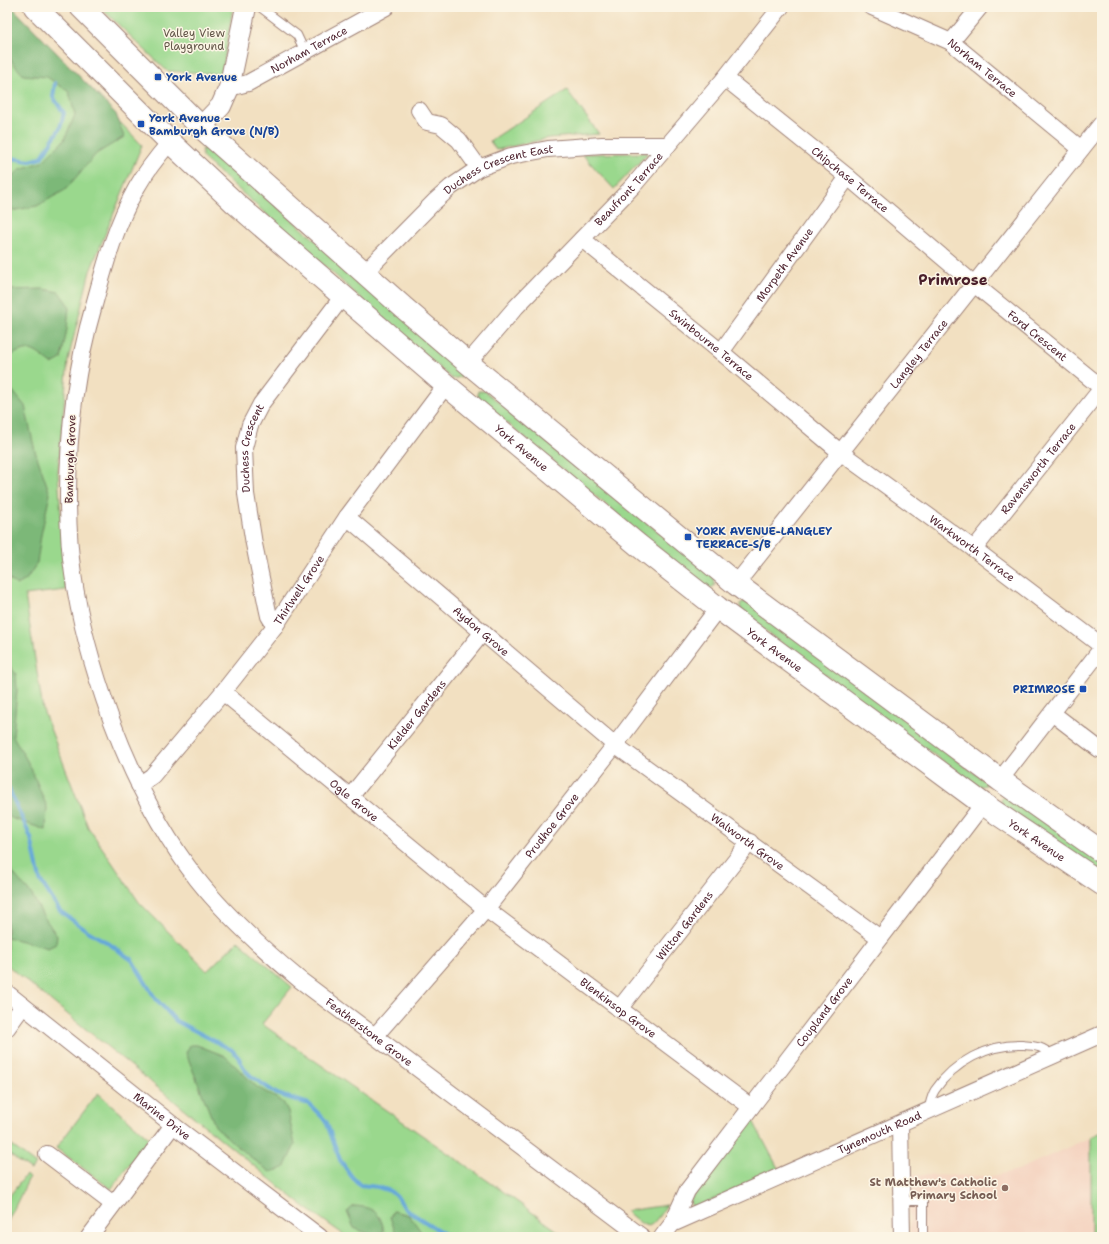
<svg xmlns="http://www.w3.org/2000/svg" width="1109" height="1244" viewBox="0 0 1109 1244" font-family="'Shantell Sans',sans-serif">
<rect width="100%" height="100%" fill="#fcf5e5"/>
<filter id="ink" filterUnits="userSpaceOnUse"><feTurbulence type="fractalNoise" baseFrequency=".025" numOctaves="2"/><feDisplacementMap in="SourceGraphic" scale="8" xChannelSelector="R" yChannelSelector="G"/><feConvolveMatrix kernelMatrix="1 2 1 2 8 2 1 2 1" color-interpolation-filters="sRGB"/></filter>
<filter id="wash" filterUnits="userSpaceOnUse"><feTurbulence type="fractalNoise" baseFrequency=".012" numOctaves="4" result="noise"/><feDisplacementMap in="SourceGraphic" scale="16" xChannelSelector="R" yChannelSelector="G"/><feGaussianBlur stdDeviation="0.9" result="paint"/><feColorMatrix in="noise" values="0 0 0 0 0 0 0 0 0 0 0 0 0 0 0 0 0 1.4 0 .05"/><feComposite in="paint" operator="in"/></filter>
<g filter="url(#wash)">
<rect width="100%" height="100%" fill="#f2e0c1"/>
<!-- built -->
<path fill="#f4d3c0" d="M1102 1132V1237H910L908 1175 992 1176 1018 1170Z"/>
<!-- green -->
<g fill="#9ad88d" stroke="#727c5c">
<path d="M7 7H8L142 145 90 271 68 360 58 472 66 590 25 595 43 710 88 827 139 902 207 971 238 941 292 987 262 1024 501 1190 566 1237H347L302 1205 7 965Z"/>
<path d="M100 7H233L222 74 167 71Z"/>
<path d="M567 90 599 134 549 138 496 150 490 141Z"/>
<path d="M211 148 461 369V377L452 379 202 157V149Z"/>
<path d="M648 153 614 189 582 154Z"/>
<path d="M478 391H485L714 577 715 585 709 590 478 399Z"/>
<path d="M742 602H749L986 782V785L978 787 742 614 740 605Z"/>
<path d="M1005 795 1102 860V877L1003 806 1001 802 1002 798Z"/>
<path d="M98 1093 149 1138 111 1189 56 1148Z"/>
<path d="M752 1119 779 1170 696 1207 692 1206 689 1201Z"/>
<path d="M1102 1132V1237H1091V1137Z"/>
<path d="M7 1142 36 1164 31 1170 7 1153Z"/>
<path d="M26 1175 29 1178 7 1223V1199Z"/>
<path d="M667 1205C648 1231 651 1232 626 1211Z"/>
</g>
<!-- forest -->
<g fill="#7bb878" stroke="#626c52">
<path d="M7 7H12L116 114 124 137 96 154 65 190 37 206 11 211 7 209V182L20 169 42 162 64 140 75 115 69 92 47 77 23 75 13 63 7 52Z"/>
<path d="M43 289 59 292 69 306 67 329 61 359 52 364C32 349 30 344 7 358V290Z"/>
<path d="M7 384 25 406 35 451 50 494 41 535 37 563 26 580 17 585 7 578Z"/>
<path d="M7 662 16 674 17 690 13 736 30 766 47 807 46 830 11 818 7 813Z"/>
<path d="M7 866 32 895 42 914 57 936 56 944 48 948 7 937Z"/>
<path d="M190 1045H197L225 1056 257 1087 283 1102 288 1111 295 1145 284 1168 270 1172 239 1148 215 1126 186 1053Z"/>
<path d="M354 1206C372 1207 381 1212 384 1231L374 1236 354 1228 347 1212Z"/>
<path d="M393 1211 409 1215 422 1233 421 1237H397L390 1217Z"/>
</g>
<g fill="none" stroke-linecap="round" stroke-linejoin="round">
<!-- stream -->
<g stroke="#65a7d9" stroke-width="4">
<path d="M7 161 11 158 30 161 41 158 60 128 64 113 53 97 55 83"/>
<path d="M7 785 31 838 40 880 60 911 86 930 108 943 132 960 155 998 176 1021 232 1050 239 1058 244 1069 251 1076 277 1094 309 1104 326 1121 340 1160 352 1177 360 1185 378 1187 390 1191 399 1199 405 1209 449 1237"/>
</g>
</g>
</g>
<g filter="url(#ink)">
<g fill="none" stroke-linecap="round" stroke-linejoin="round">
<defs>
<g id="service">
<path d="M260 7 297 35 305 52"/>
<path d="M928 1111C930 1104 931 1096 935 1090 954 1062 988 1044 1022 1045 1036 1046 1042 1046 1053 1056"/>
<path d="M902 1201H923V1237"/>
</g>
<g id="minor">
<path id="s1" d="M872 7 951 42 1081 149"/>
<path d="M951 42 980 7"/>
<path id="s2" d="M725 78 848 177 974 284 1102 388"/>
<path id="s3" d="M229 88 248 83 386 7"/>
<path d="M419 110 427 122 441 125 459 140 479 168"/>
<path id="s4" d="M170 142C158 156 146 171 137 187 116 224 105 265 94 305 76 367 68 431 68 495 68 521 69 548 73 574 80 624 94 672 111 719 132 775 160 831 197 879 227 917 264 950 300 980L642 1237"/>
<path id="s5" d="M582 239 721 352 840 452 974 549 1102 646"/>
<path id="s6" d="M364 273 434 202 451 187 479 168 511 156 548 149 602 145H668"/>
<path id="s7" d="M721 352 848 177"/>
<path id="s8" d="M468 363 516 307 633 186 725 78 781 7"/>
<path id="s9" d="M347 517 615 745 880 938"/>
<path id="s10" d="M974 549 1102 388"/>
<path id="s11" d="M736 584 1102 123"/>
<path id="s12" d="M275 626 269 616 267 607 254 544 246 494 244 448 250 425 261 404 343 296"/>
<path id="s13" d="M223 692 486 909 751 1107"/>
<path d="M1052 713 1099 749 1102 750"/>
<path d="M1000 780 1102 648"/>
<path id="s14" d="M139 785 152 776 223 692 275 626 347 517 446 385"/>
<path id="s15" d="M350 797 483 632"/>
<path id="s16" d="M7 993 173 1125 320 1237"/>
<path id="s17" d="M619 1009 750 842"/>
<path d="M7 1028 23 1006"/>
<path id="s18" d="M375 1036 486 909 615 745 718 608"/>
<path d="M900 1124 902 1237"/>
<path d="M47 1154 113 1204"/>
<path id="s19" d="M672 1224 687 1191 983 804"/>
<path d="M89 1237 173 1125"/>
<path id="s20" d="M662 1237 672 1224 1102 1034"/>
</g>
<path id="tertiary" d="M201 127 221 106 229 88 246 7"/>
<g id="secondary">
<path id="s21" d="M35 7 170 142 235 203 446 385 638 545 718 608 983 804 1102 884"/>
<path d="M81 7 201 127 404 308 468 363 736 584 1000 780 1102 852"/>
</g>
</defs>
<!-- service casing -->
<use href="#service" stroke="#9e8076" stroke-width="10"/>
<!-- minor casing -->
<use href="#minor" stroke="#9e8076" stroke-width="18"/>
<!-- tertiary casing -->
<use href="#tertiary" stroke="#9e8076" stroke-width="22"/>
<!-- secondary casing -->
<use href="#secondary" stroke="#9e8076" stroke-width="24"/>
<!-- service -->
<use href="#service" stroke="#fff" stroke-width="8"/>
<!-- minor -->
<use href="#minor" stroke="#fff" stroke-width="16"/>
<!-- tertiary -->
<use href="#tertiary" stroke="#fff" stroke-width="20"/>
<!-- secondary -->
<use href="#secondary" stroke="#fff" stroke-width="22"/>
</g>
</g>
<!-- markers -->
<g fill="#1a4fb4" stroke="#fcf5e5" stroke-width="1.5">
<rect x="154" y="73" width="8" height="8" rx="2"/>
<rect x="137" y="120" width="8" height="8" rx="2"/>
<rect x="684" y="533" width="8" height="8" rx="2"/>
<rect x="1079" y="685" width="8" height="8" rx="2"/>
</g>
<circle fill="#8d6e63" stroke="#fcf5e5" stroke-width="1.5" cx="1005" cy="1188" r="4"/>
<g text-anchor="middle" stroke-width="3" stroke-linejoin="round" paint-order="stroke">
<!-- park labels -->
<g font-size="11" fill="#625648" stroke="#fcf5e5">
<text x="194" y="37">Valley View<tspan x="194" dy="13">Playground</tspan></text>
</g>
<!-- street labels -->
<g font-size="11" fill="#4a1f2b" stroke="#fcf5e5">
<text dy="4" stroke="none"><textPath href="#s3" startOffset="89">Norham Terrace</textPath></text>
<text dy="4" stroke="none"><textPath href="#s1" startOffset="127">Norham Terrace</textPath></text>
<text dy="4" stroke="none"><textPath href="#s6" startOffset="174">Duchess Crescent East</textPath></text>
<text dy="4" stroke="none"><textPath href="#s2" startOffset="161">Chipchase Terrace</textPath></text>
<text dy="4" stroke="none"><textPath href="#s8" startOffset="237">Beaufront Terrace</textPath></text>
<text dy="4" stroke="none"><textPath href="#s7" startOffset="108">Morpeth Avenue</textPath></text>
<text dy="4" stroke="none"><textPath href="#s2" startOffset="405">Ford Crescent</textPath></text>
<text dy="4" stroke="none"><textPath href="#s5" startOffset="167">Swinbourne Terrace</textPath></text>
<text dy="4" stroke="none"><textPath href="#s11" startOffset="294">Langley Terrace</textPath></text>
<text dy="4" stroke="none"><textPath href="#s21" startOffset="657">York Avenue</textPath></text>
<text dy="4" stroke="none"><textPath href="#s12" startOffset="183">Duchess Crescent</textPath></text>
<text transform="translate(70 459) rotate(-88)" y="4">Bamburgh Grove</text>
<text dy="4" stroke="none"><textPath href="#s10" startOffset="103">Ravensworth Terrace</textPath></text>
<text dy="4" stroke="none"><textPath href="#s5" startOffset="498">Warkworth Terrace</textPath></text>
<text dy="4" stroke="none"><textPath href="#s14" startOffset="253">Thirlwell Grove</textPath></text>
<text dy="4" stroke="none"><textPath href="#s9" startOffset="176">Aydon Grove</textPath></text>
<text dy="4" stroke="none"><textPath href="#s21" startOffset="981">York Avenue</textPath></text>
<text dy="4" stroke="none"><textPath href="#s15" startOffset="106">Kielder Gardens</textPath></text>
<text dy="4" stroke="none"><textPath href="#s13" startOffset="170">Ogle Grove</textPath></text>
<text dy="4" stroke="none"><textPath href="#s18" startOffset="275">Prudhoe Grove</textPath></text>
<text dy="4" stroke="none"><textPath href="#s21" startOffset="1305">York Avenue</textPath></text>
<text dy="4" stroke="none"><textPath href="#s9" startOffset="516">Walworth Grove</textPath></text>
<text dy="4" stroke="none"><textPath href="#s17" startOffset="106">Witton Gardens</textPath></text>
<text dy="4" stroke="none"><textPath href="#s13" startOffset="506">Blenkinsop Grove</textPath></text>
<text dy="4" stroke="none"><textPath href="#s19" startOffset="262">Coupland Grove</textPath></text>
<text dy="4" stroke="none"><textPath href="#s4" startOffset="1017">Featherstone Grove</textPath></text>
<text dy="4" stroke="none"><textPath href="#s16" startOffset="198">Marine Drive</textPath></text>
<text dy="4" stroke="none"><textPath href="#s20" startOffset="243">Tynemouth Road</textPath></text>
</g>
<!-- transit labels -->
<g font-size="11" font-weight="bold" fill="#164399" stroke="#fcf5e5" text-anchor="start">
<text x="166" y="81">York Avenue</text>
<text x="149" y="122">York Avenue -<tspan x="149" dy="13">Bamburgh Grove (N/B)</tspan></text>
<text x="696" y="535">YORK AVENUE-LANGLEY<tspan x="696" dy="13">TERRACE-S/B</tspan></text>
<text x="1075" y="693" text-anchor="end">PRIMROSE</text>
</g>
<!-- education labels -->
<g font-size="11" font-weight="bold" fill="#785e54" stroke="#fcf5e5" text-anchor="end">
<text x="997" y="1186">St Matthew's Catholic<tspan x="997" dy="13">Primary School</tspan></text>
</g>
<!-- district labels -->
<g font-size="15" font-weight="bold" fill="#4a1f2b" stroke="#fcf5e5">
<text x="953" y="285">Primrose</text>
</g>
</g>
<!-- margin -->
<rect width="1109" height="1244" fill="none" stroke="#fcf5e5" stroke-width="24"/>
</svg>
